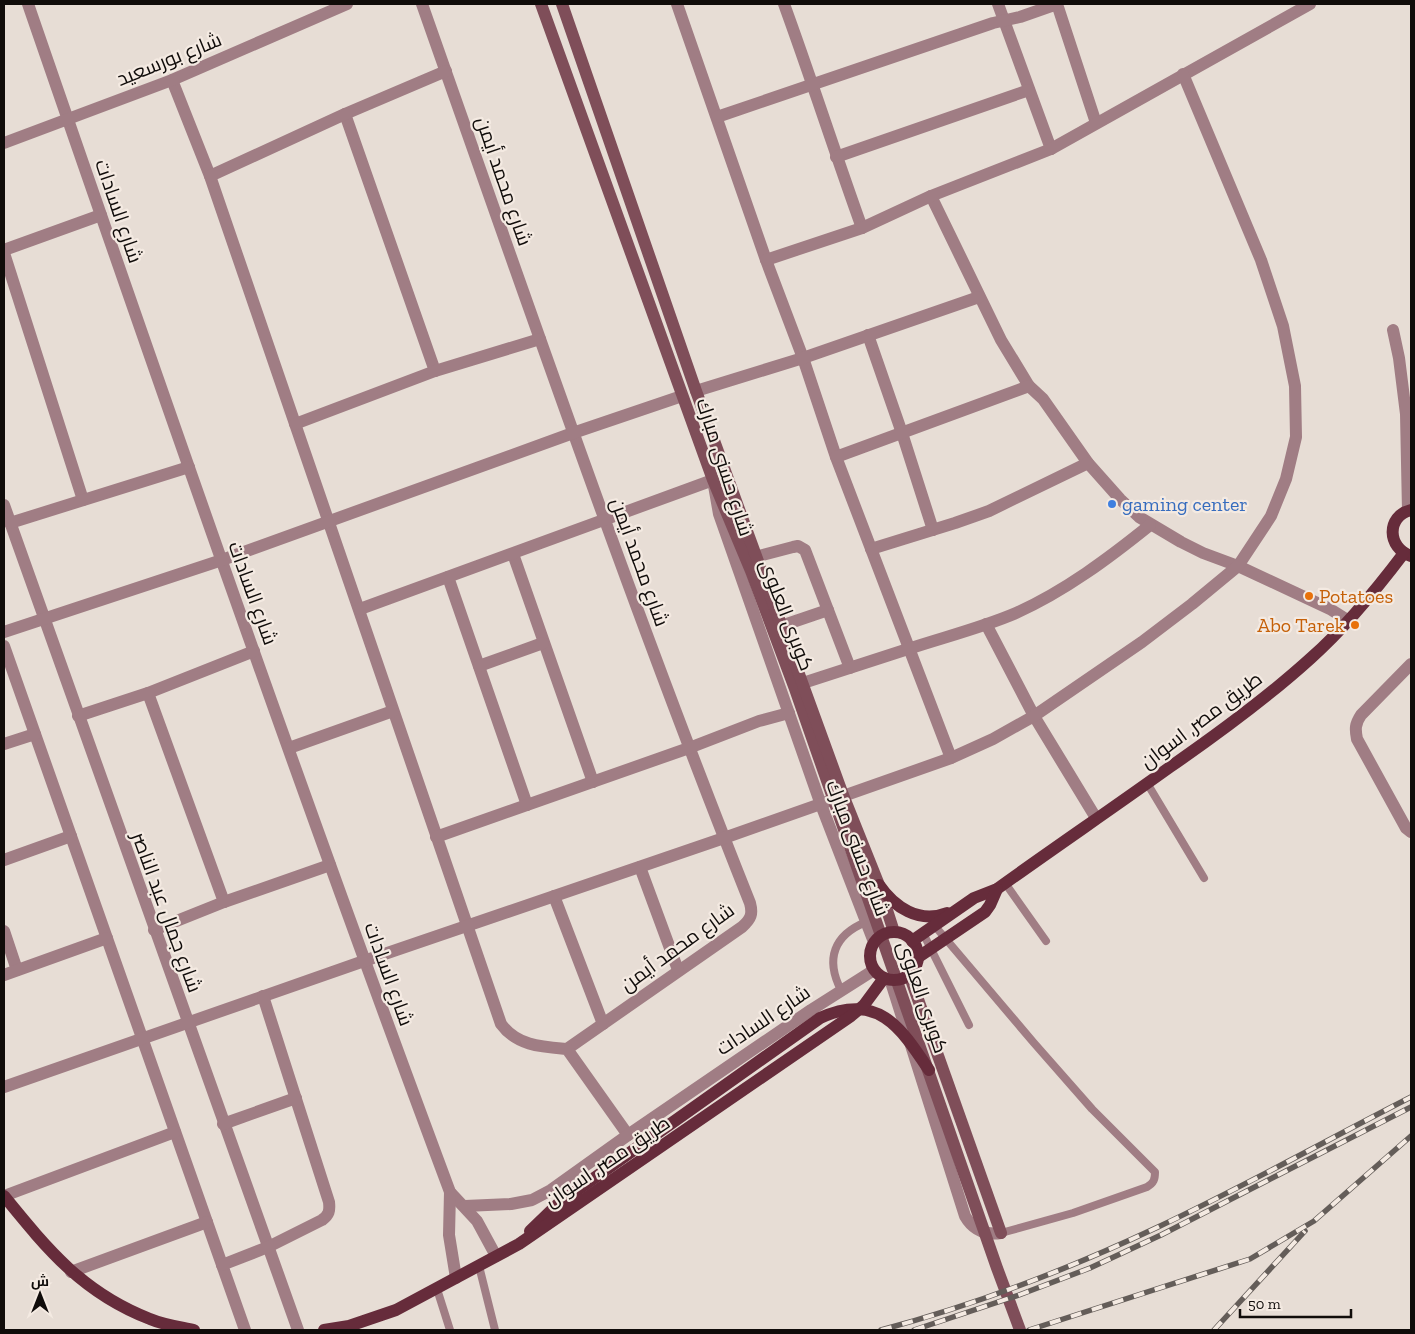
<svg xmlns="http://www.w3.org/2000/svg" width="1415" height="1334" viewBox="0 0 1415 1334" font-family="'Zilla Slab',Cairo,serif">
<rect width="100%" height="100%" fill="#e7ddd5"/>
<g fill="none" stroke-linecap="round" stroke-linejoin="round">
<!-- lane -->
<g stroke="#a07d84" stroke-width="8">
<path d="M1147 783 1204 878"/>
<path d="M1005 883 1046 941"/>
<path d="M934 925 1034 1043 1092 1109 1155 1172C1155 1179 1154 1183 1147 1187L1073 1213 1001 1233"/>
<path d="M923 933 969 1025"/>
<path d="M841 990C825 959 834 935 866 922"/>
<path d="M479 1266 495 1330"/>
<path d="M437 1289 450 1330"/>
</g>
<!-- street -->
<g stroke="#a07d84" stroke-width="12">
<path d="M28 4C165 401 303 798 450 1192L477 1221 496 1256"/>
<path d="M422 4C528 305 632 607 750 903 753 914 751 919 742 927L567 1049"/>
<path d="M677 4 766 260 803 358 836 457 951 758"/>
<path d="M784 4C811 78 835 153 862 228"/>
<path d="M998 4 1051 149"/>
<path d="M1057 4 1096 123"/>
<path d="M172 80 210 176 501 1024C517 1046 542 1047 567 1049L628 1135"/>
<path d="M345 114 435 371"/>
<path d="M717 117 993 23 1020 17 1057 4"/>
<path d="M4 143 172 80 347 4"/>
<path d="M836 157 1029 90"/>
<path d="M210 176 345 114 446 71"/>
<path d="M931 196 1001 340 1029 386 1043 399 1088 463 1120 499 1139 517 1181 542 1203 553 1238 566 1330 609 1349 621"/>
<path d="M4 250 101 215"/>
<path d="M4 253 83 500"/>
<path d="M766 260 862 228 931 196 1051 149 1310 4"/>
<path d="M1393 330 1399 358 1406 414 1408 511"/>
<path d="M868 335 902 433 933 530"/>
<path d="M696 391 803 358 979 297"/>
<path d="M295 424 435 371 540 339"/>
<path d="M836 457 1029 386"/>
<path d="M4 505 298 1330"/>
<path d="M10 523 189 467"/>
<path d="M871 549 955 523 989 511 1088 463"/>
<path d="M513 554 593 782"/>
<path d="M755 557 793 547 798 546 805 550 850 668"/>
<path d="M448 577 527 805"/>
<path d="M360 609 713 480 719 514 725 531 820 802 874 942"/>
<path d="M986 624 1034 716 1096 818"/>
<path d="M781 626 828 610"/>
<path d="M4 632 222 560 573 433 682 396"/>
<path d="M4 646 245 1330"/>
<path d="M1411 664 1361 715C1355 724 1355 729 1357 739L1406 828 1411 832"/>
<path d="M479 666 543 643"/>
<path d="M803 683C838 672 873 660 908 649 944 637 981 628 1016 613 1065 591 1109 558 1150 525"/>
<path d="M148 693 254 651"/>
<path d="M78 716 148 693 224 902"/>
<path d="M4 744 35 734"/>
<path d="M289 748 393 711"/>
<path d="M436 837 689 748 759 721 789 713"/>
<path d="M4 860 71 836"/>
<path d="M640 867 678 970"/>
<path d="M554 896 603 1024"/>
<path d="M154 930 224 902 330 865"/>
<path d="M4 931 17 970"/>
<path d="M4 975 107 938"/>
<path d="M890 979 965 1216C973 1230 986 1235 1001 1233"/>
<path d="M4 1087 364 961 724 838 951 758 993 739 1034 716 1142 642 1192 604 1238 566 1271 516 1286 479 1296 437 1295 386 1283 326 1261 260 1183 74"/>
<path d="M223 1124 296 1098"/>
<path d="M450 1192 449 1235 456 1278"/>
<path d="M4 1196 175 1132"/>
<path d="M465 1206 511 1204 532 1200 551 1190 628 1135 811 1010 874 970"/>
<path d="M222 1265 268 1247 322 1220C329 1215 330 1211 329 1202L263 996"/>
<path d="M71 1272 207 1222"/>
</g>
<!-- secondary -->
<g stroke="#7f4e59" stroke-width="12">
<path d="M541 4 713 480 751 571 795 689 997 1268 1020 1330"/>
<path d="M562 4 696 391 843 795 879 885 894 932"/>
<path d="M909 974 1001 1233"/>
</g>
<!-- primary -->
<g stroke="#662c3b" stroke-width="12">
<path d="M1411 510C1386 516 1387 548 1411 556"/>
<path d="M879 885C894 907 919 924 947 913"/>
<circle cx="894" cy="956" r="24"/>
<path d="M912 941 974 898 997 889C1054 848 1113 808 1170 767 1219 733 1267 698 1311 658 1346 627 1376 590 1404 553"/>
<path d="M917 958 985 912 990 905 997 889"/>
<path d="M4 1196C48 1250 83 1293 150 1319 164 1325 180 1327 194 1330"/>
<path d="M530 1231 559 1203 820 1018C877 992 900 1026 929 1070"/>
<path d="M324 1330 349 1326 396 1310 519 1244 851 1016 864 1005 884 978"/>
</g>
<defs>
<g id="rail">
<path d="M881 1330C975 1305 1069 1269 1158 1227 1243 1187 1327 1140 1411 1097"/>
<path d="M914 1330 1019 1295 1090 1268 1161 1235 1411 1107"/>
<path d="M1029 1330 1250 1259 1314 1221 1411 1136"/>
<path d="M1214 1330 1305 1231"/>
</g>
</defs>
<!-- rail casing -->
<use href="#rail" stroke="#645d59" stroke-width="5.5"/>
<!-- rail -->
<use href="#rail" stroke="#f4eae2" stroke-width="4" stroke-dasharray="11" stroke-linecap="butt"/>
</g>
<!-- markers -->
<circle fill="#3f7fe0" stroke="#f4eae2" stroke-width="2" cx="1112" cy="504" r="5"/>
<g fill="#e8710a" stroke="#f4eae2" stroke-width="2">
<circle cx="1309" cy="596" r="5"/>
<circle cx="1355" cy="625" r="5"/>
</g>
<g text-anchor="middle" stroke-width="4.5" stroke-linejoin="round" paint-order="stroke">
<!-- street labels -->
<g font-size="20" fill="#100c0a" stroke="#f4eae2">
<text transform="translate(169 59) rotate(-22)" y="7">شارع بورسعيد</text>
<text transform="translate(504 181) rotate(71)" y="7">شارع محمد أيمن</text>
<text transform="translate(119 211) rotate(71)" y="7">شارع السادات</text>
<text transform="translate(725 467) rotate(72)" y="7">شارع حسنى مبارك</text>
<text transform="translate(640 562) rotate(70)" y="7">شارع محمد أيمن</text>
<text transform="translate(253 593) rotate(70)" y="7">شارع السادات</text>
<text transform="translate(787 615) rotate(69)" y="7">كوبرى العلوى</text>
<text transform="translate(1201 720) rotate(-37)" y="7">طريق مصر, اسوان</text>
<text transform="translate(858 848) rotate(69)" y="7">شارع حسنى مبارك</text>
<text transform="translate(167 912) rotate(70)" y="7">شارع جمال عبد الناصر</text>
<text transform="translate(677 947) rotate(-36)" y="7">شارع محمد أيمن</text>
<text transform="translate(389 974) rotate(70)" y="7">شارع السادات</text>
<text transform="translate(923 997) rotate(71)" y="7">كوبرى العلوى</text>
<text transform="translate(763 1020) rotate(-34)" y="7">شارع السادات</text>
<text transform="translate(607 1161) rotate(-34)" y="7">طريق مصر, اسوان</text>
</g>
<!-- shop labels -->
<g font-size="20" fill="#366cbe" stroke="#f4eae2" text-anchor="start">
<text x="1122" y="511">gaming center</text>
</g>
<!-- food labels -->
<g font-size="20" fill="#c56008" stroke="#f4eae2" text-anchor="start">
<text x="1319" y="603">Potatoes</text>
<text x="1345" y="632" text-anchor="end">Abo Tarek</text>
</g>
</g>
<!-- border -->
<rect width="1415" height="1334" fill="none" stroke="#100c0a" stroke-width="10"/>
<!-- north arrow -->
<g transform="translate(40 1294)" stroke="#f4eae2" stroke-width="4" paint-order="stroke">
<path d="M0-4L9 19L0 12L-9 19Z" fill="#100c0a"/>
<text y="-8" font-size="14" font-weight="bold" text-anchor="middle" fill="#100c0a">ش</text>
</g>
<!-- scale -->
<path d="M1240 1309v8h111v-8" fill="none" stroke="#100c0a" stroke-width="2.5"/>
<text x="1248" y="1309" font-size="15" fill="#100c0a" stroke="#f4eae2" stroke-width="4" paint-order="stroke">50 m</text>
</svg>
